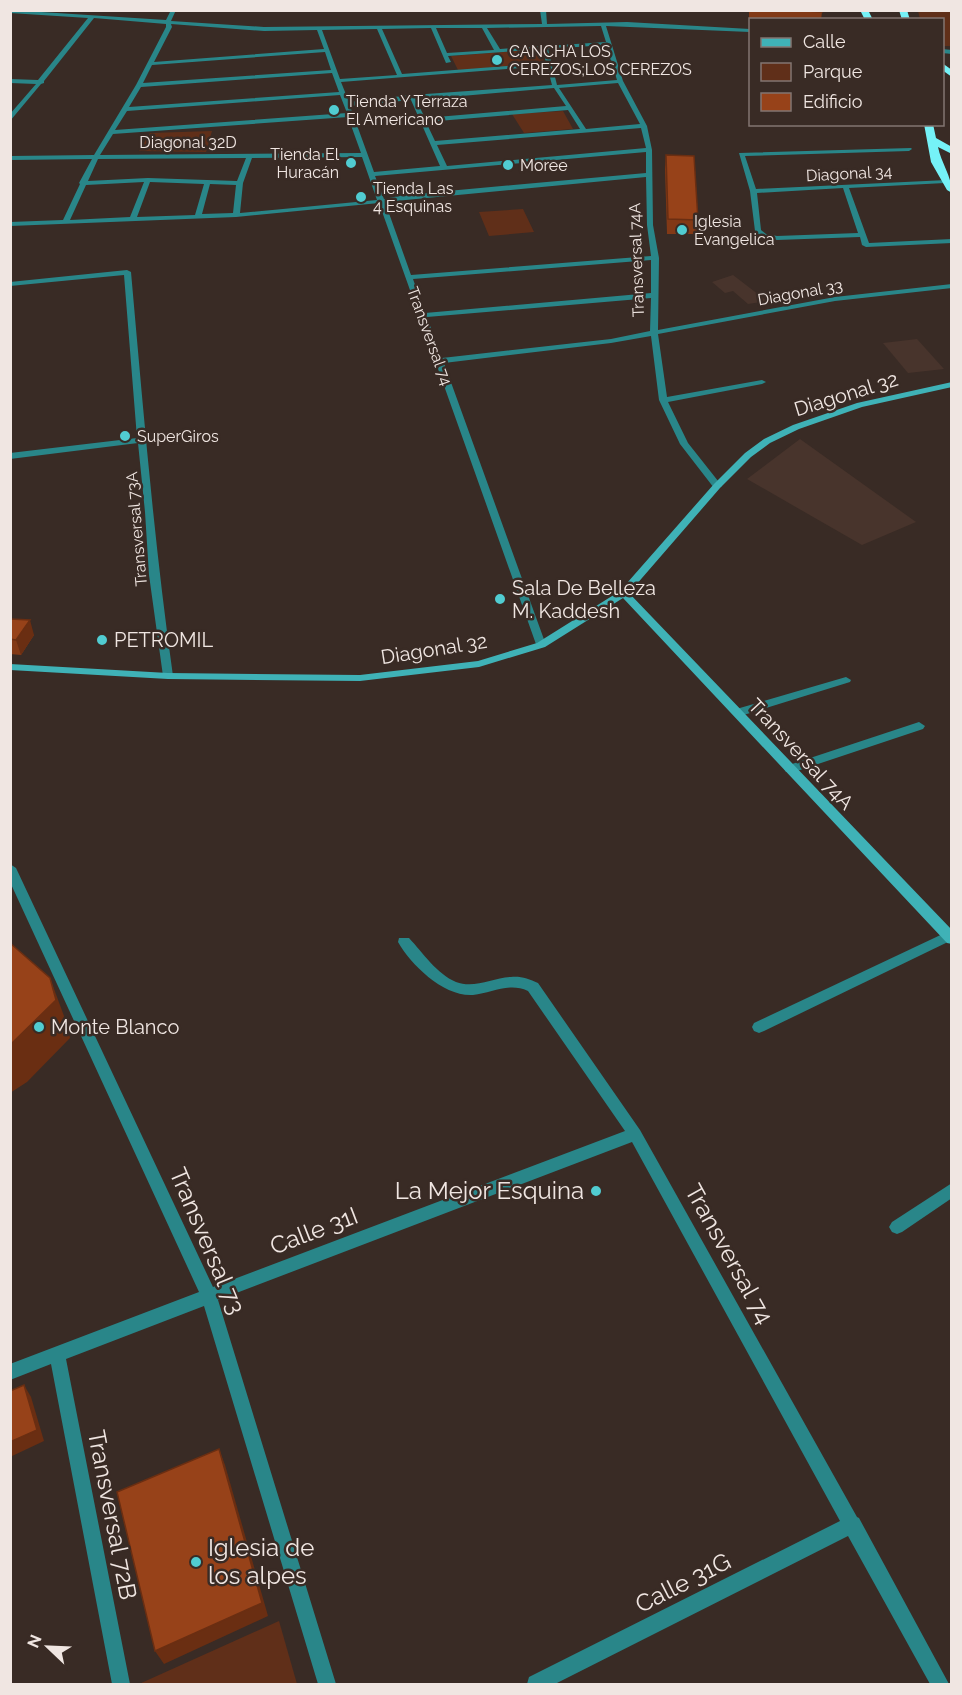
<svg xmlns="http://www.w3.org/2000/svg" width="962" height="1695" viewBox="0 0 962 1695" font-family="Raleway,sans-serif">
<rect width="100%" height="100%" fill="#392b25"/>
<!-- built -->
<g fill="#48342c">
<path d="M733 275 767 301 748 304 733 291 725 293 712 282Z"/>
<path d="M917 339 944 369 908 373 883 343Z"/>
<path d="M800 439 916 522 862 545 747 479Z"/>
</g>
<!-- green -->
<g fill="#602f19">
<path d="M918 11H951V46H943L942 20 920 19Z"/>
<path d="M542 49 544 64 458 70 451 56Z"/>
<path d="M563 111 573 129 524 133 512 114Z"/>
<path d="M212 131 206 152 139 151 150 133Z"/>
<path d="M523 209 534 232 489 236 479 212Z"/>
<path d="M279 1621 297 1684H139Z"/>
</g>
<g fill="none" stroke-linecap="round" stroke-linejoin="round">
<!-- street -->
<g fill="#298689" fill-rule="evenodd">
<path d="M10 10 166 20 171 10H176L171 21 264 27 542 24 540 10H546L547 24 627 22 750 29V32L606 26 623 81 647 126 652 150 653 225 659 258 658 330 835 297 952 284V288L835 301 658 334 667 397 762 380 766 382 762 384 668 402 688 443 722 486 717 489 714 488 680 444 659 400 651 336 611 343 444 363 546 645 541 648 537 647 379 203 236 217 10 226V222L63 220 80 184 79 183 92 159 10 160V156L94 155 136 85 166 27V24L94 18 44 81V83L41 84 10 121V114L36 84 10 83V79L38 80 88 18 10 13ZM171 24 264 31 317 30 324 49 154 62 172 27ZM601 26 606 42 500 49 487 28ZM431 28 446 63 451 62 448 56 543 49 546 63 402 74 382 29ZM436 28H482L494 50 447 53ZM377 29 397 75 340 79 322 30ZM606 45 617 80 557 85 548 49ZM325 52 331 70 143 83 152 65ZM547 66 552 85 412 95 349 102 341 82ZM332 73 339 92 129 107 141 87ZM618 83 640 124 586 129 559 88ZM554 88 566 106 425 118 416 100ZM340 95 347 113 115 130 127 111ZM411 100 440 166 374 172 350 106ZM568 110 580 129 435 141 426 122ZM348 117 361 153 100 155 113 134ZM641 128 646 148 447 166 437 145ZM646 152V173L404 195 384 199 375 176ZM362 157 377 200 240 213 243 183 252 158ZM246 158 237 181 148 178 88 181 98 159ZM646 177 647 225 651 256 411 275 385 202ZM144 182 130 217 70 220 86 185ZM150 182 204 184 195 215 137 217ZM210 184 236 185 233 213 202 214ZM651 260V293L425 313 413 279ZM651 298 650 331 611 339 442 358 427 317Z"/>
<path d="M942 49 952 50V54L942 53Z"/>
<path d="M911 148 912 149 909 151 745 156 756 189 947 180V182L945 183 849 188 869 243 952 239V243L866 247 862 245 860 237 777 240 762 237 755 231 750 191 739 153ZM843 188 858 233 777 236 766 234 761 230 757 193Z"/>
<path d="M127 270 131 272C143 407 154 542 173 676L168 679 163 676 149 575 145 512 138 443 10 459V453L137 438 124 275 10 286V282Z"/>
<path d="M846 677 851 680 850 682 737 717 732 713 733 710Z"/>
<path d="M919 722 925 726 923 729 794 772H786L784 769 786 766Z"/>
<path d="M10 864 16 868 213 1287 625 1131 528 991C509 982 492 993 473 995 444 997 411 965 398 942L399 938H409C423 953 437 974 456 982 474 989 493 978 511 977 521 976 529 979 538 983L640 1130 857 1517 859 1518 949 1684H930L848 1536 555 1684H527L529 1677 840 1521 632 1142 218 1300 336 1684H318L204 1306 66 1359 130 1684H112L51 1364 10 1380V1364L199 1292 10 882Z"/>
<path d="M949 931 952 932V940L764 1031 759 1033 754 1031 752 1027 754 1023Z"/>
<path d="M952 1183V1198L902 1232 897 1234 892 1232 889 1227 892 1222Z"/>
</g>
<!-- secondary -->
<path fill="#3fb2b7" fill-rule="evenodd" d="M952 382V387L862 407 799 429 770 443 751 457 720 488 629 593 952 930V944L947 943 623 598 545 647 479 667 360 681 168 679 10 670V664L168 673 360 675 478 661 537 643 620 591 714 484 745 453 764 439 793 425 857 403Z"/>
<!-- highway -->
<g fill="#75f2f7" fill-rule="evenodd">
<path d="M860 10H868L873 20H865Z"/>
<path d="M899 10H907L910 20H902Z"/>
<path d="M942 63 952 70V77L942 70Z"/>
<path d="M924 124H933L936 138 952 147V154L938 147C941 163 952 176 952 193L947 190 931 162Z"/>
</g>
</g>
<!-- wall -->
<g fill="#823916">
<path d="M749 10H822V12L821 20H750V27H749Z"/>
<path d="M666 155 698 220 697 234H667L665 169Z"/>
<path d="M10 619 34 635 21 655 10 654Z"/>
</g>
<!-- shaded-wall -->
<g fill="#6a2e12">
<path d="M30 620 34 635 21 655 16 640Z"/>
<path d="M50 978 64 1016 70 1038 27 1082 10 1093V1045Z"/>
<path d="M24 1385 31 1397 44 1441 10 1457V1442Z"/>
<path d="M219 1449 225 1465 268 1616 164 1664 155 1651Z"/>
</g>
<!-- building -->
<g fill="#974219" stroke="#6a2e12" stroke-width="1.5">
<path d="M790 10H822V12Z"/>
<path d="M666 155 694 156 698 220 668 219Z"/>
<path d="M10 619 30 620 16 640 10 639Z"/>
<path d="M10 943 50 978 56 1000 10 1045Z"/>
<path d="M24 1385 37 1430 10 1442V1391Z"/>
<path d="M219 1449 262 1603 155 1651 117 1492Z"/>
</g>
<!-- markers -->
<g fill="#51ccd1" stroke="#392b25" stroke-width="2">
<circle cx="497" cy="60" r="6"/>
<circle cx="334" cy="110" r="6"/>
<circle cx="351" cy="163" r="6"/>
<circle cx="508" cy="165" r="6"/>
<circle cx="361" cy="197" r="6"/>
<circle cx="682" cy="230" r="6"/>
<circle cx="125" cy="436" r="6"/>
<circle cx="500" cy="599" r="6"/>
<circle cx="102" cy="640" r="6"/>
<circle cx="39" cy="1027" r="6"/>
<circle cx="596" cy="1191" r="6"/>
<circle cx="196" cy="1562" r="6"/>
</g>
<g text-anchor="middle" stroke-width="5" stroke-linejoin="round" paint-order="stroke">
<!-- far-poi labels -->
<g font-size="16" fill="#f0e6e2" stroke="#392b25" text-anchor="start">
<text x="509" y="57">CANCHA LOS<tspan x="509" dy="18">CEREZOS;LOS CEREZOS</tspan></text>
<text x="346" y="107">Tienda Y Terraza<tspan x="346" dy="18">El Americano</tspan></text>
<text x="339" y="160" text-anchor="end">Tienda El<tspan x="339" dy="18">Huracán</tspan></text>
<text x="520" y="171">Moree</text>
<text x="373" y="194">Tienda Las<tspan x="373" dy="18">4 Esquinas</tspan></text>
<text x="694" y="227">Iglesia<tspan x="694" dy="18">Evangelica</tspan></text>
<text x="137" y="442">SuperGiros</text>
</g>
<!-- far-street labels -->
<g font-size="16" fill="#f0e6e2" stroke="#392b25">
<text x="188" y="148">Diagonal 32D</text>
<text transform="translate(849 173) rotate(-3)" y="6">Diagonal 34</text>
<text transform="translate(636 260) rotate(-92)" y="6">Transversal 74A</text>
<text transform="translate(800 292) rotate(-10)" y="6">Diagonal 33</text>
<text transform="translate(430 336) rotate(70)" y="6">Transversal 74</text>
<text transform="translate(136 529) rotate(-95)" y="6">Transversal 73A</text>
</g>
<!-- street labels -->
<g font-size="20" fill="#f0e6e2" stroke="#392b25">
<text transform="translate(846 394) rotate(-17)" y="7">Diagonal 32</text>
<text transform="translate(434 649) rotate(-9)" y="7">Diagonal 32</text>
<text transform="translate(801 754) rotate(47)" y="7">Transversal 74A</text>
</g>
<!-- poi labels -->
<g font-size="20" fill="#f0e6e2" stroke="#392b25" text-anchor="start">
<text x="512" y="595">Sala De Belleza<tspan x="512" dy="23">M. Kaddesh</tspan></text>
<text x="114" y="647">PETROMIL</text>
<text x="51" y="1034">Monte Blanco</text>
</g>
<!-- near-poi labels -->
<g font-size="24" fill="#f0e6e2" stroke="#392b25" text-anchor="end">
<text x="584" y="1199">La Mejor Esquina</text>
<text x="208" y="1556" text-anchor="start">Iglesia de<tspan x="208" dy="28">los alpes</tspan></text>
</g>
<!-- near-street labels -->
<g font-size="24" fill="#f0e6e2" stroke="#392b25">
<text transform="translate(314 1231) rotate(-21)" y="8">Calle 31I</text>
<text transform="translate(207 1241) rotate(67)" y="8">Transversal 73</text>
<text transform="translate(729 1254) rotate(61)" y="8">Transversal 74</text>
<text transform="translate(112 1515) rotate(79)" y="8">Transversal 72B</text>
<text transform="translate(683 1583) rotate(-27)" y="8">Calle 31G</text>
</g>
</g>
<!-- border -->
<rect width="962" height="1695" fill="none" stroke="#f0e6e2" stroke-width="24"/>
<!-- legend -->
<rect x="749" y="18" width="195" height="108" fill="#392b25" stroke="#827671" stroke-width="1.5"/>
<rect x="761" y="38" width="30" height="9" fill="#3fb2b7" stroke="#827671" stroke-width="1.5"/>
<text x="803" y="48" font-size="18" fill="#f0e6e2">Calle</text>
<rect x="761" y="63" width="30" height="18" fill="#602f19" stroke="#827671" stroke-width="1.5"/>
<text x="803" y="78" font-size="18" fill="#f0e6e2">Parque</text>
<rect x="761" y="93" width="30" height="18" fill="#974219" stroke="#827671" stroke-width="1.5"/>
<text x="803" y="108" font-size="18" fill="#f0e6e2">Edificio</text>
<!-- north arrow -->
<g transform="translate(48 1647) rotate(293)" stroke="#392b25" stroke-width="4.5" paint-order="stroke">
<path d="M0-4.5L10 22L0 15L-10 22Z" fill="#f0e6e2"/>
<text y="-9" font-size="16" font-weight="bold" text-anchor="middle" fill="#f0e6e2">N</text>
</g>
</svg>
